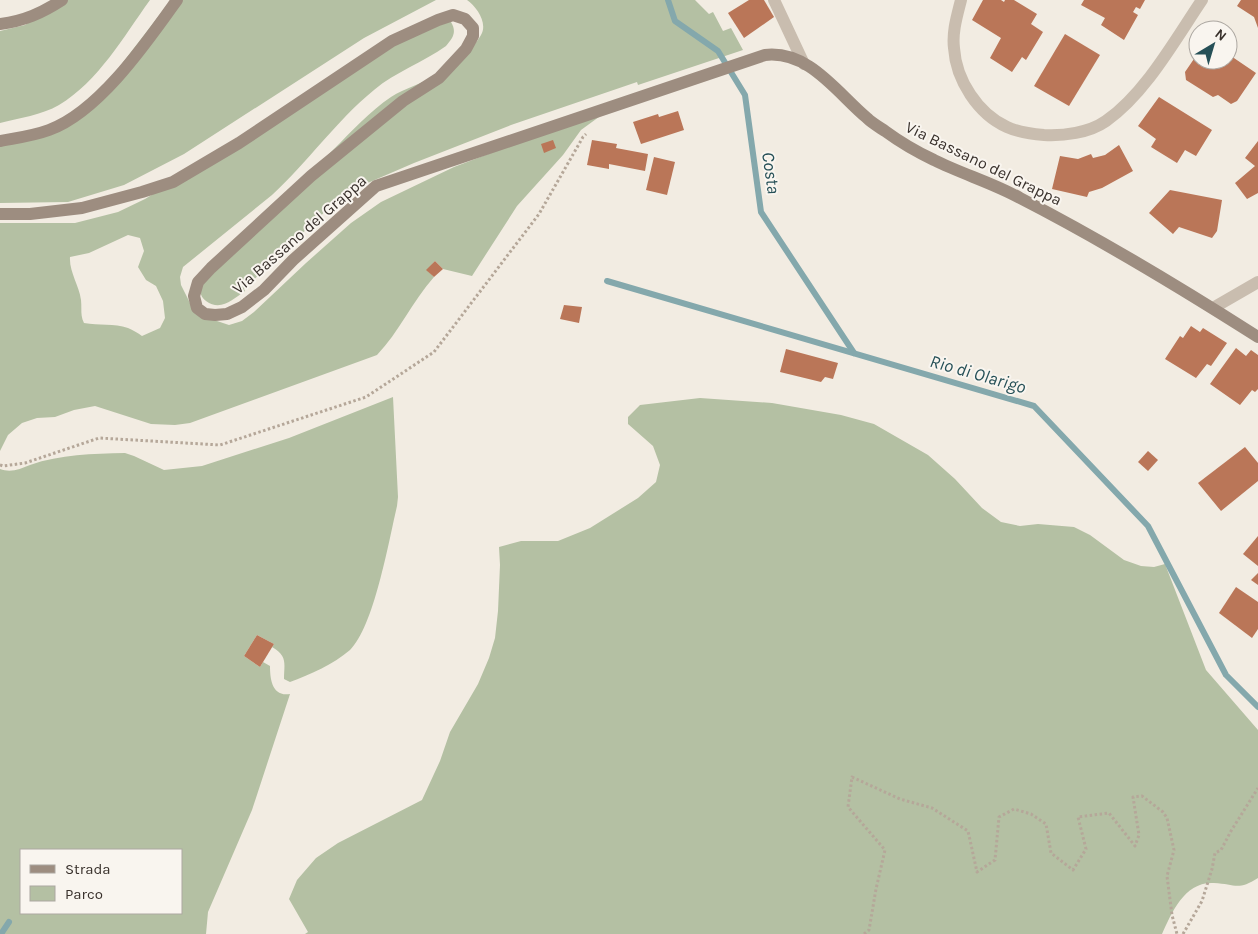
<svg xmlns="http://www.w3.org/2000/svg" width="1258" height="934" viewBox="0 0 1258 934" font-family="Karla,sans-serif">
<rect width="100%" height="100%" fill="#f2ece2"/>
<!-- green -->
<g fill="#b4c0a3" fill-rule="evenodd">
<path d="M67 0H150C124 36 98 82 59 105 42 115 19 118 0 123V31L25 25Z"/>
<path d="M171 0H436L364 38 184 154 124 185 68 202 0 203V144L23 140 94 100Z"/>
<path d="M467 0H695L709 14 713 12 723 31 731 28 743 50 638 85 637 82 511 125 414 163 363 185 333 204 244 289 245 291C233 299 221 312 206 301 201 297 200 293 200 287 244 241 287 195 333 150 351 132 370 111 391 97 405 88 422 84 436 75 450 67 473 50 481 35 488 23 477 7 467 0Z"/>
<path d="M428 20 451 22C457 32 453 38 446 46 424 62 395 72 374 90 336 121 308 162 272 195L183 267 180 277 181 285 190 303 208 318 229 325 242 321 254 312 306 263 351 223 381 202 454 167 614 106 581 130 563 155 517 206 472 276 443 269 435 261 427 270 434 277C412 302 399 332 377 355L190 423 175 425 151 424 95 406 74 410 55 417 37 418 22 423 8 435 0 451V223H75L118 212 145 199 186 174ZM128 235 140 238 144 251 138 267 146 280 156 286 163 301 165 318 160 328 142 336C138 333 133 330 128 328 114 323 99 326 84 323 80 315 82 309 81 300 79 285 69 272 70 257L89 253Z"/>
<path d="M393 397 398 497 397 506C389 540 374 627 350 650 334 664 309 675 290 682L284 679C284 664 288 656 272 647L274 644 257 635 244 656 260 667 263 662 270 666C270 679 272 697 290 694L252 810 208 912 206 934H0V469C11 473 20 469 30 465 61 454 92 454 125 453L134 456 164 470 202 466 289 438ZM21 850H181V913H21Z"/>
<path d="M700 398 772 403 841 415 874 424 928 455 955 479 982 508 1001 522 1020 526 1038 524 1074 527 1090 535 1124 560 1141 566 1154 567 1165 564 1206 670 1258 730V878C1238 891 1235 884 1214 883 1185 881 1172 912 1162 934H305L308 932 289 899 297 880 316 858 338 843 422 800 440 761 450 732 478 684 489 658 495 638 498 611 500 565 499 547 521 541H558L590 528 638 498 656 482 660 465 653 446 628 424V417L640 405Z"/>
</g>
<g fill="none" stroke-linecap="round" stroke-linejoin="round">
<!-- stream -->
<g stroke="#84a8ac" stroke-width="6">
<path d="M668 0 675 21 718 51 745 95 761 212 854 353"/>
<path d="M607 281 1034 406 1148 526 1226 675 1258 707"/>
<path d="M1 934 9 922"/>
</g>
</g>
<!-- building -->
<g fill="#ba7658">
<path d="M749 0H764L774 17 744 38 728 13Z"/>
<path d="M983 0H1001L1004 2 1005 0H1014L1037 14 1031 24 1043 32 1026 60 1022 57 1012 72 990 58 1001 38 972 20Z"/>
<path d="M1084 0H1145L1140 9 1136 7 1133 12 1138 15 1124 40 1101 25 1105 18 1081 5Z"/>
<path d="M1241 0H1258V28L1254 17 1237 6Z"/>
<path d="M1065 34 1100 55 1069 106 1034 86Z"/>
<path d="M1198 53V60H1228V54L1256 73 1237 101 1231 104 1218 95 1213 97 1186 80 1185 72Z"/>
<path d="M1159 97 1212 130 1196 156 1185 150 1177 163 1151 147 1156 139 1138 126Z"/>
<path d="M678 111 684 130 641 144 633 122 658 114 659 117Z"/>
<path d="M553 140 556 148 544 153 541 144Z"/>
<path d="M592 140 617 144 616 148 648 154 645 171 609 164V169L587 165Z"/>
<path d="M1258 141V193L1247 199 1235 183 1255 166 1245 158Z"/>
<path d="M1119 145 1133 171 1102 188 1089 192 1087 197 1052 189 1060 156 1078 159 1091 154 1093 158 1105 155Z"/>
<path d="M654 157 675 162 667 195 646 190Z"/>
<path d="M1170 190 1222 200 1217 231 1212 238 1179 227 1173 234 1149 213Z"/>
<path d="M435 261 443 269 434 277 426 270Z"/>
<path d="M564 305 582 307 579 323 560 319Z"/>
<path d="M1191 326 1200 332 1203 328 1227 343 1211 366 1207 364 1196 378 1165 359 1180 336 1183 338Z"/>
<path d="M1236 348 1246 356 1251 350 1258 355V389L1255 392 1252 390 1240 405 1210 384Z"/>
<path d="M786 349 838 363 833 379 825 377 821 382 780 372Z"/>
<path d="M1245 447 1258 463V481L1221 511 1198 483Z"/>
<path d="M1148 451 1158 460 1148 471 1138 462Z"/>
<path d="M1258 536V566L1243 554Z"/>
<path d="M1258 573V585L1251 580Z"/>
<path d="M1236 587 1258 602V629L1252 638 1219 613Z"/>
<path d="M257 635 274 644 260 667 244 656Z"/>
</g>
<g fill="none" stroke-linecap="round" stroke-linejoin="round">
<!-- path -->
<g stroke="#b5a799" stroke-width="3" stroke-dasharray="2.5 2.5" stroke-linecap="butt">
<path d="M0 465 3 466 25 463 99 438 220 445 366 397 434 352 539 214 583 137 586 134"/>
<path d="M864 934 869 930 876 889 885 850 848 807 852 777 900 799 932 808 968 831 977 872 995 860 999 817 1014 809 1031 814 1046 824 1051 853 1073 870 1086 849 1078 817 1109 813 1135 846 1139 835 1133 797 1142 796 1163 812 1167 818 1174 850 1167 876 1172 915 1177 934"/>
<path d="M1183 934 1202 901 1212 869 1215 853 1221 850 1231 831 1258 788"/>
</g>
<!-- street -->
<g stroke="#c9bdaf" stroke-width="12">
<path d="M774 0 804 64"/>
<path d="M961 0C957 16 952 32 954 48 956 80 978 114 1007 127 1018 132 1031 134 1044 135 1063 136 1089 133 1106 121 1145 94 1175 40 1202 0"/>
<path d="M1213 308 1258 282"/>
</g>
<!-- secondary -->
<g stroke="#9d8d80" stroke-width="12">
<path d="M0 24C24 21 42 13 62 0"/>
<path d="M0 141C16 138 33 136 49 130 99 112 147 42 177 0"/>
<path d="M0 214H30L82 208 142 192 173 182 239 143 392 41 438 20 453 15 465 19 473 28V36L466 49 439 78 403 101 311 176 211 268 198 282 194 296 197 308 205 314 215 315 227 314 242 307 264 290 293 260 376 186 765 55C809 50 837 93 867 118 872 123 879 127 885 131 900 142 917 152 934 160 962 174 993 183 1020 198 1102 240 1181 288 1258 337"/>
</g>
</g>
<g text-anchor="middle" stroke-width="4" stroke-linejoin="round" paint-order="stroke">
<!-- street labels -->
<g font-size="16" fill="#39312c" stroke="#f9f5ef">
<text transform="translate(984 163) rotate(26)" y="6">Via Bassano del Grappa</text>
<text transform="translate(299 234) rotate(-41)" y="6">Via Bassano del Grappa</text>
</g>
<!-- water labels -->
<g font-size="18" font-style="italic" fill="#265057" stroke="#f9f5ef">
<text transform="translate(771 173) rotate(82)" y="6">Costa</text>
<text transform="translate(978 374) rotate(16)" y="6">Rio di Olarigo</text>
</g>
</g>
<!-- legend -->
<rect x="20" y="849" width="162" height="65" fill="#f9f5ef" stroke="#aca7a1"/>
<rect x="30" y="865" width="25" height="8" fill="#9d8d80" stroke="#aca7a1"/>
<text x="65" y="874" font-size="15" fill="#39312c">Strada</text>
<rect x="30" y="886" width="25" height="15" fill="#b4c0a3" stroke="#aca7a1"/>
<text x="65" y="899" font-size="15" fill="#39312c">Parco</text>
<!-- north arrow -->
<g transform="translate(1213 45) rotate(38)"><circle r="24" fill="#f9f5ef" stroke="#aca7a1"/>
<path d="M0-4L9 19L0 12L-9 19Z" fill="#265057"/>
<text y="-8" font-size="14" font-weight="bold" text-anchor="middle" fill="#39312c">N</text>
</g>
</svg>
